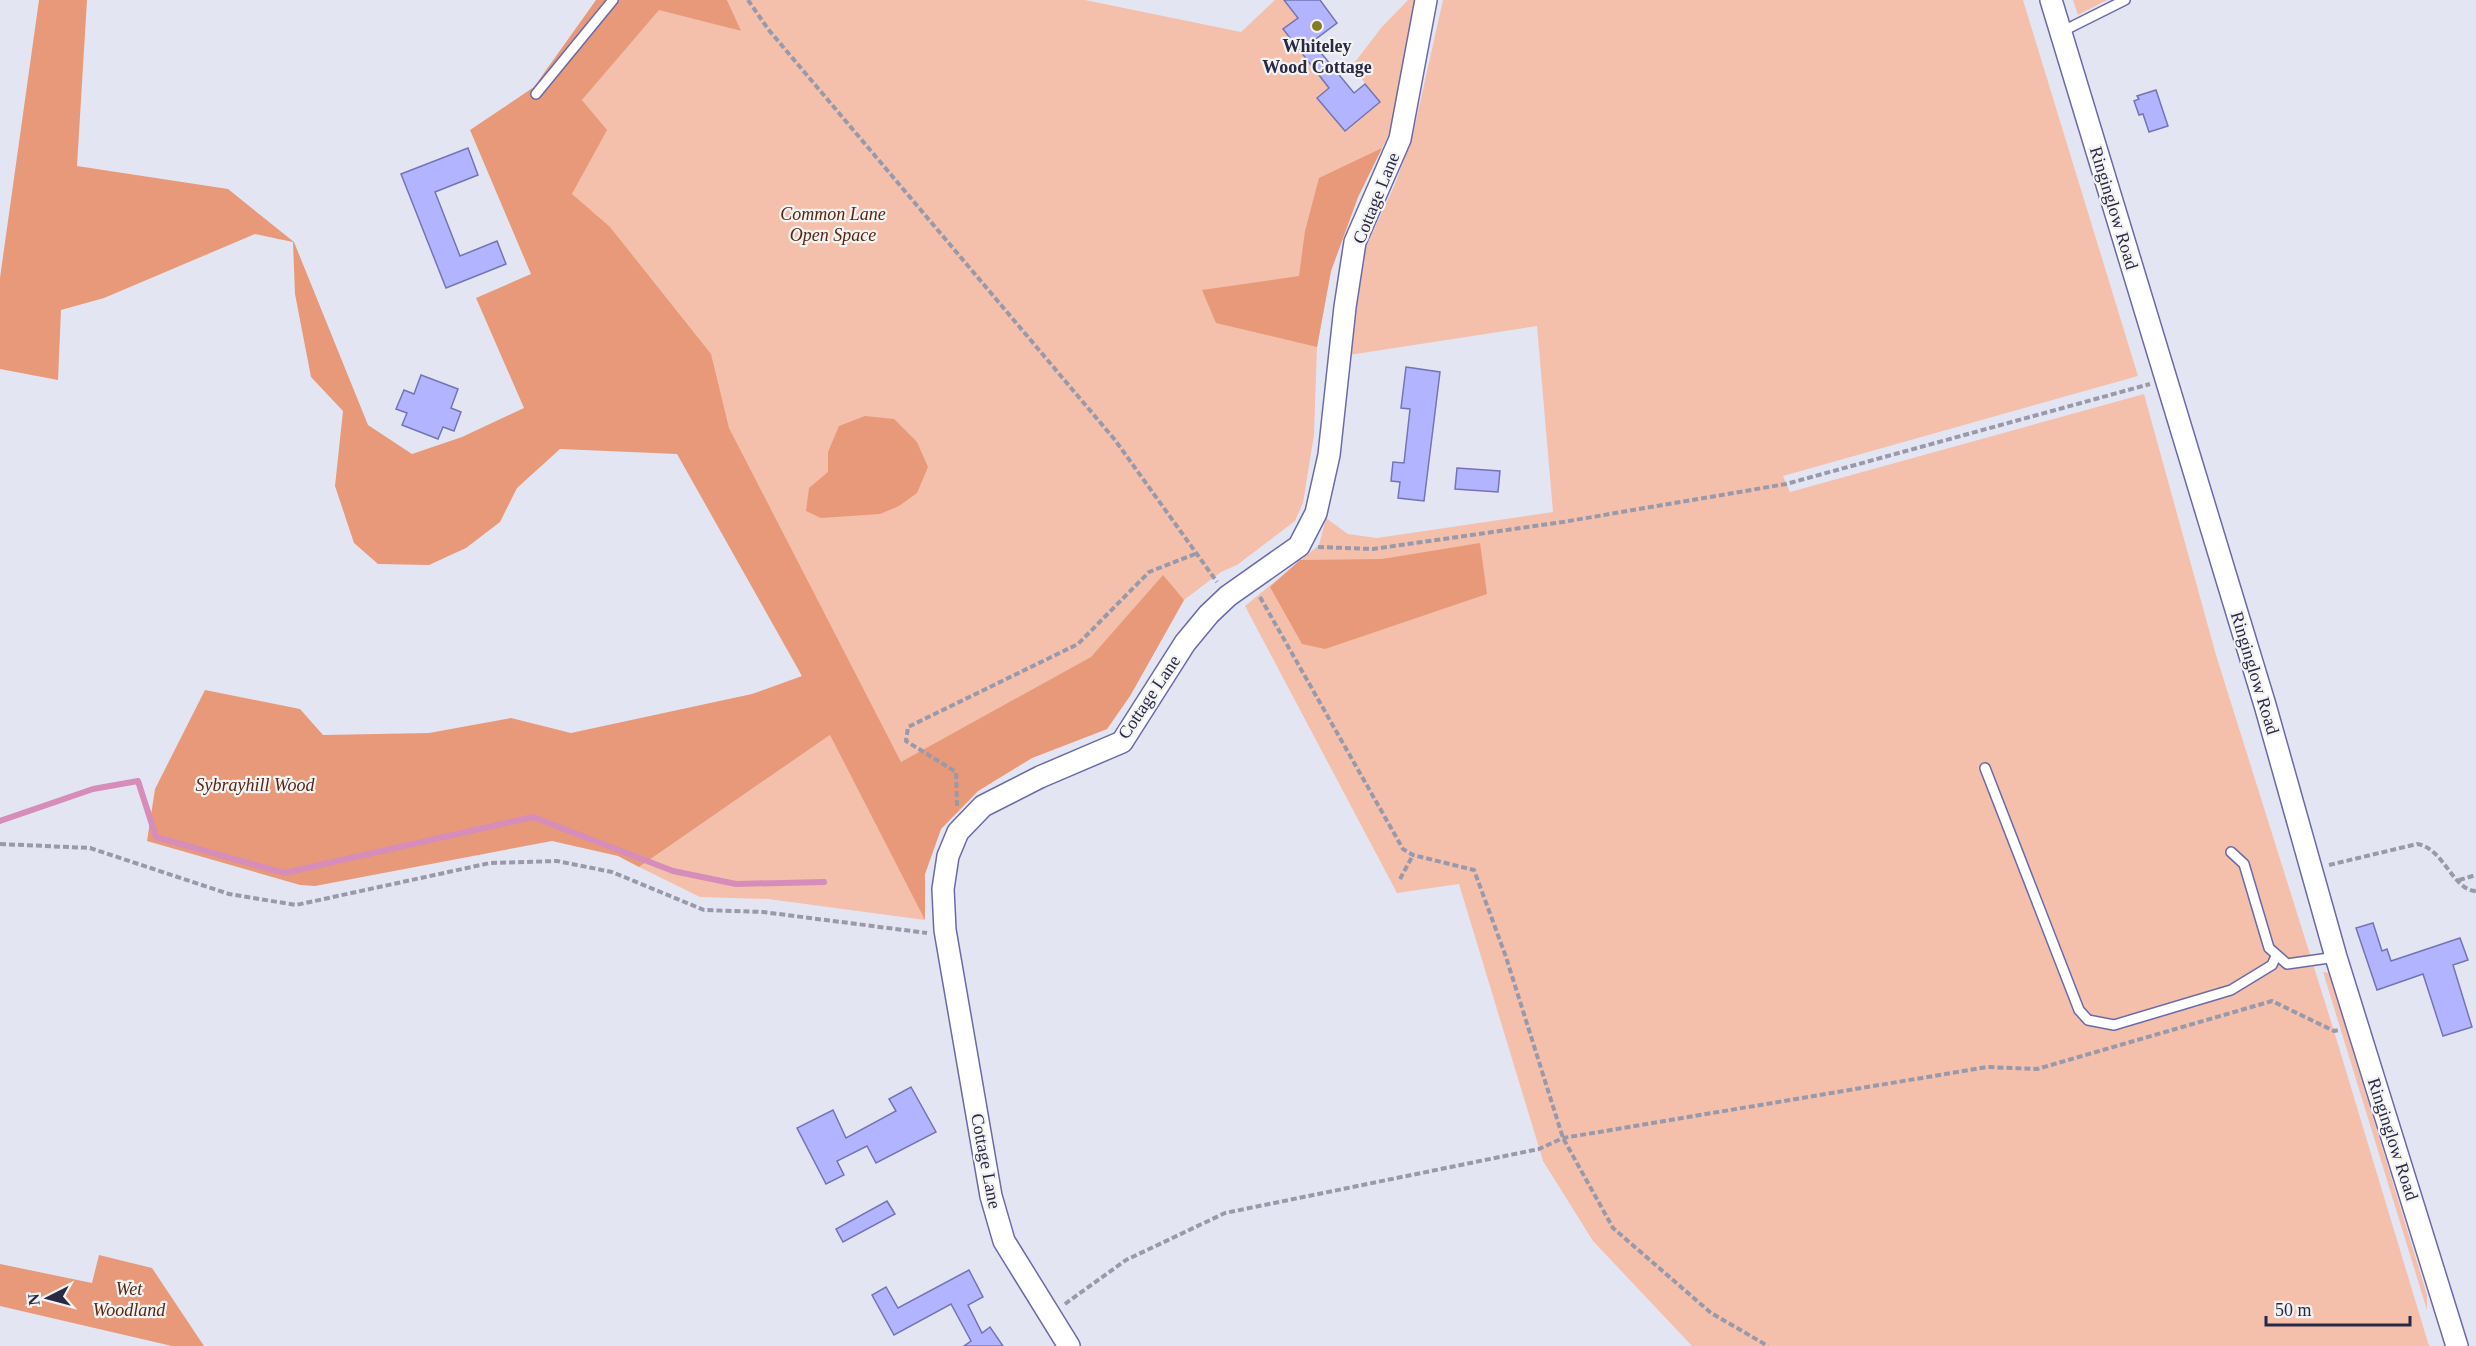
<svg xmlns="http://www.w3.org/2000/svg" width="2476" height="1346" viewBox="0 0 2476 1346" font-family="'Times New Roman',serif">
<rect width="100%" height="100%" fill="#e4e5f3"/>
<!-- green -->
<g fill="#f4c0ac">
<path d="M727 0H1085L1241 32 1275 0H1284L1305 22 1283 30 1329 88 1318 98 1345 131 1379 102 1352 66 1381 28 1408 0H1417L1394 124 1358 197 1331 271 1317 347 1314 435 1303 503 1295 521 1237 565 1221 572 1184 600 1130 696 1107 729 1032 758 978 791 941 829 925 874V920L768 899 700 897 639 867 830 735 572 194 606 130 582 100 659 9 740 31Z"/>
<path d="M1443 0H2023L2138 376 1783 476 1790 492 2144 394 2216 655 2334 1031 2429 1346H1692L1593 1241 1543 1161 1459 884 1397 893 1245 606 1319 545 1326 518 1348 534 1377 538 1553 512 1537 326 1349 355 1365 249 1395 184 1412 138Z"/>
<path d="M2073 0H2107L2078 15Z"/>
<path d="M2323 972 2329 973 2427 1295V1310Z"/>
</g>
<!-- forest -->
<g fill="#e89979">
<path d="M39 0H87L77 166 228 189 294 242 368 425 412 454 462 437 524 408 476 298 531 274 470 130 534 87 596 0H727L741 31 659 10 582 100 607 130 572 194 610 227 711 354 729 428 901 762 1091 657 1163 575 1184 600 1130 696 1107 729 1032 758 978 791 941 829 925 874V920L830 735 639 867 618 856 552 841 315 886 300 885 147 841 155 789 205 690 300 709 323 735 429 733 511 718 571 733 752 694 802 676 677 454 560 449 517 488 500 522 466 548 429 565 378 564 354 543 335 486 343 411 311 377 295 294 293 242 255 234 104 298 61 310 58 380 0 369V278Z"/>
<path d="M1382 148 1358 197 1331 271 1317 347 1216 323 1202 290 1299 276 1305 231 1319 178Z"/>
<path d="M865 416 894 419 917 442 928 467 917 493 899 506 880 514 821 518 806 511 809 488 828 472V452L839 426Z"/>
<path d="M1480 543 1487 594 1325 649 1302 644 1270 587 1300 560 1382 559Z"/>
<path d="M99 1255 152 1268 204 1346H172L0 1306V1264L92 1283Z"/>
</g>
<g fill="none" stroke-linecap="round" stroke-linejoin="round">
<!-- stream -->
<path stroke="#d68dba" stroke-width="6" d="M0 821 93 789 138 781 156 837 284 873 533 817 673 871 736 884 824 882"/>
</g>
<!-- building -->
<g fill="#b3b4ff" stroke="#7474b4" stroke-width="1.5">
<path d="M1284 0H1320L1337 23 1312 42 1354 93 1365 84 1380 102 1345 131 1317 98 1329 88 1283 29 1298 18Z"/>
<path d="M2156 90 2168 126 2149 132 2143 114 2139 115 2134 101 2139 99 2137 96Z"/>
<path d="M468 148 478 175 435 192 460 256 497 241 506 264 446 288 401 174Z"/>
<path d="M1406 367 1440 372 1424 501 1398 498 1400 482 1391 481 1393 462 1404 463 1410 409 1401 408Z"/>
<path d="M421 375 458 389 451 408 461 412 454 431 443 427 438 439 402 425 407 413 396 409 404 390 414 394Z"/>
<path d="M1457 468 1500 471 1498 492 1455 489Z"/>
<path d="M2373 923 2382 951 2387 949 2391 961 2460 938 2468 960 2453 965 2472 1027 2443 1036 2423 974 2377 990 2356 928Z"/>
<path d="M911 1087 936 1132 876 1163 867 1146 837 1161 844 1175 826 1184 797 1128 833 1110 846 1138 896 1111 889 1099Z"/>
<path d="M887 1201 895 1214 843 1242 836 1229Z"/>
<path d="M969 1270 983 1297 968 1305 982 1333 990 1327 1003 1346H964L971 1341 951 1304 894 1335 872 1295 886 1287 898 1308Z"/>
</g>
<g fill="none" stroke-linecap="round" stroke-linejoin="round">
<defs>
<g id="service">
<path d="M2061 32 2125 0"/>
<path d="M536 94 613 0"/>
<path d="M1985 768 2079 1010 2088 1020 2114 1025 2231 990 2272 965 2276 956"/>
<path d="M2231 852 2244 864 2269 948 2287 964 2336 957"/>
</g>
<g id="tertiary">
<path d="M2051 0 2265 705 2336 957 2457 1346"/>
<path d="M1069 1346 1004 1241 991 1196 945 930 943 889 948 856 958 832 983 806 1040 777 1122 742 1185 643 1209 614 1228 596 1299 546 1316 513 1329 455 1345 307 1355 242 1400 139 1426 0"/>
</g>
</defs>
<!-- service casing -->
<use href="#service" stroke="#6a6aa9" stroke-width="12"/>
<!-- tertiary casing -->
<use href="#tertiary" stroke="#6a6aa9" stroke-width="24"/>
<!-- path -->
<g stroke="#9999ac" stroke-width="4" stroke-dasharray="6 3" stroke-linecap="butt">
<path d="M748 0 768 29 1115 440 1217 582"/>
<path d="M1318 547 1373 549 1563 522 1786 484 2150 384"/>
<path d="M1260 597 1403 849 1413 855 1474 870 1506 957 1563 1138 1613 1228 1711 1313 1768 1346"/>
<path d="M957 806 956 772 906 741 908 727 1078 644 1149 572 1195 554"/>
<path d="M0 844 90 848 229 894 296 905 490 863 557 861 612 872 704 910 763 912 927 933"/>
<path d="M2329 865 2417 844C2444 848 2452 890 2476 891"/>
<path d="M1400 879 1413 855"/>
<path d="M2459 880 2476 875"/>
<path d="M1065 1304 1126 1260 1225 1213 1539 1149 1563 1138 1987 1067 2037 1069 2272 1001 2334 1031 2339 1030"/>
</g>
<!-- service -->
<use href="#service" stroke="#fff" stroke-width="9"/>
<!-- tertiary -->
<use href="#tertiary" stroke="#fff" stroke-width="21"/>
</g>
<!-- markers -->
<circle fill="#857b20" stroke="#f3f3f3" stroke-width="2" cx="1317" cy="26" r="6"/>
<g text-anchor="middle" stroke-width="4.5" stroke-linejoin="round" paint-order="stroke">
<!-- poi labels -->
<g font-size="18" font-weight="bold" fill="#292944" stroke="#f3f3f3">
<text x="1317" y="52">Whiteley<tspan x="1317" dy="21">Wood Cottage</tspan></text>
</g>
<!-- street labels -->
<g font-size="18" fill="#292944" stroke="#f3f3f3">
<text transform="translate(1376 198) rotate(-68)" y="6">Cottage Lane</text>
<text transform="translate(2114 208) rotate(73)" y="6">Ringinglow Road</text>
<text transform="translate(2255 673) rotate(73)" y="6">Ringinglow Road</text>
<text transform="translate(1149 697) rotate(-56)" y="6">Cottage Lane</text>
<text transform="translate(2393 1139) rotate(72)" y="6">Ringinglow Road</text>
<text transform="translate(986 1161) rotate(79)" y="6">Cottage Lane</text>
</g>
<!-- park labels -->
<g font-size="18" font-style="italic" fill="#592711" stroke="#f3f3f3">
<text x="833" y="220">Common Lane<tspan x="833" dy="21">Open Space</tspan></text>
<text x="255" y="791">Sybrayhill Wood</text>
<text x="129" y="1295">Wet<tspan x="129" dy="21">Woodland</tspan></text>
</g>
</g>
<!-- north arrow -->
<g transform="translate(48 1298) rotate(264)" stroke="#f3f3f3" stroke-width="4.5" paint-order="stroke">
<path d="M0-4.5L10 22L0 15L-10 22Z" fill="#292944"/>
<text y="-9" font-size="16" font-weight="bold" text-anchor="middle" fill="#292944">N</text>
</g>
<!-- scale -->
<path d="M2266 1316v9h144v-9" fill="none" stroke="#292944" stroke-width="3"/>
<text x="2275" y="1316" font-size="18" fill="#292944" stroke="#f3f3f3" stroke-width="4.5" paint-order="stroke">50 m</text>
</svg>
